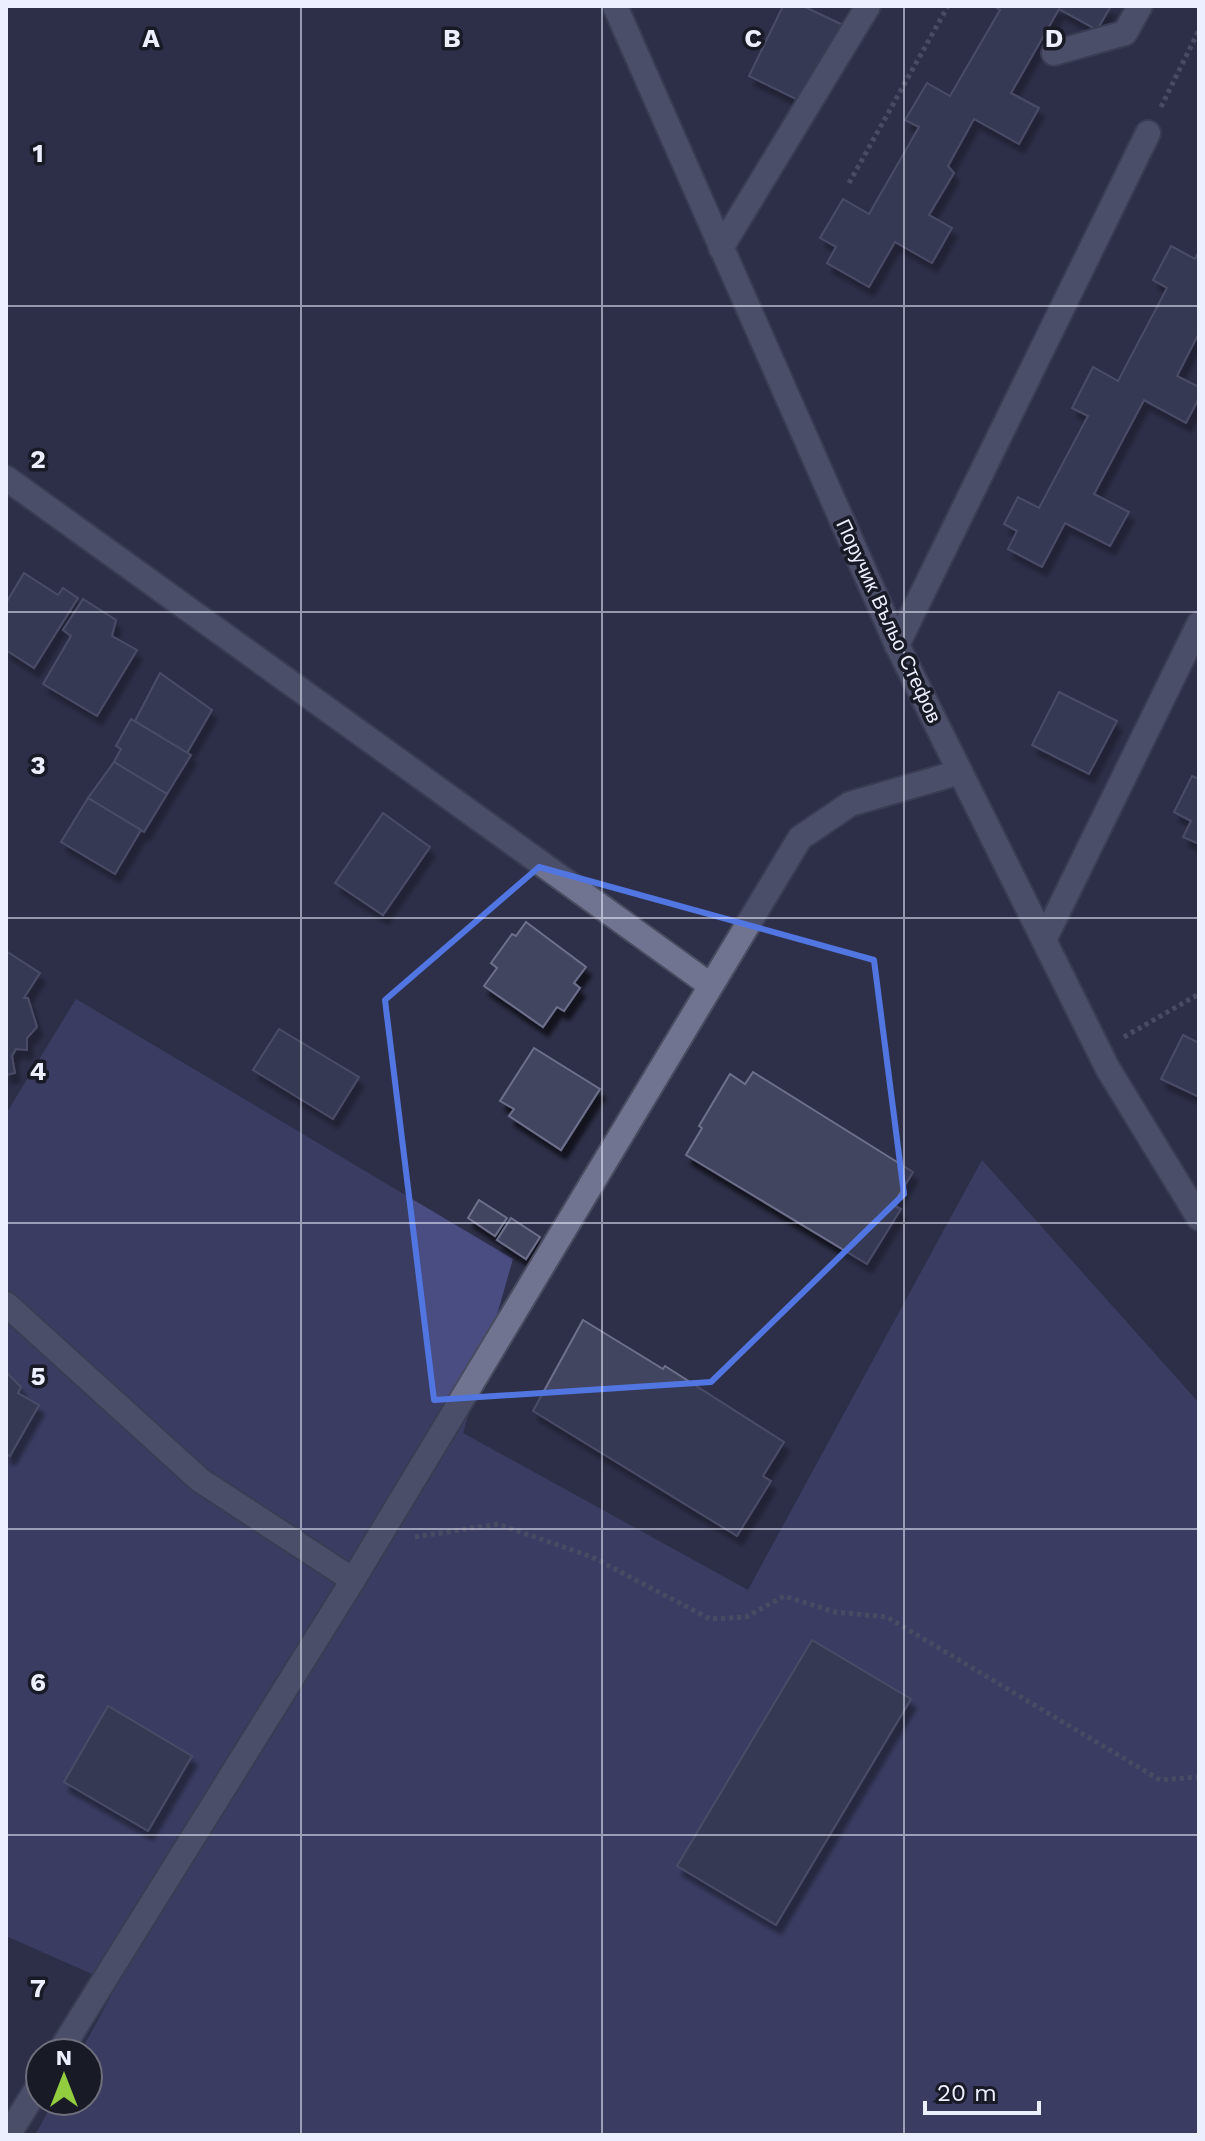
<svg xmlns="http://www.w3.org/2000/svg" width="1205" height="2141" viewBox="0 0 1205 2141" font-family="'Work Sans',sans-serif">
<defs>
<filter id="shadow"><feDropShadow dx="5" dy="9" stdDeviation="2" flood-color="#0009"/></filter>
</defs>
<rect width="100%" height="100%" fill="#2e3049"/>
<!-- green -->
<path fill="#4a4d82" d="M76 999 513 1259 463 1433 748 1590 982 1160 1199 1403V2135H35L54 2101H88V2053H80L117 1985 6 1936V1114Z"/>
<!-- building -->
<g fill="#43455f" stroke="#6d708c" stroke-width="2" filter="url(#shadow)">
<path d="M783 6H803L843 25 804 103 749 76Z"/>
<path d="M994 6H1111L1097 30 1059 9 1011 93 1039 108 1019 144 974 119 948 166 954 173 929 215 952 228 932 263 895 242 869 287 827 263 836 247 820 238 843 199 869 214 919 127 905 120 927 83 950 96 1000 10Z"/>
<path d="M1171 246 1195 259 1199 251V333L1177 376 1199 387V398L1186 423 1144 400 1094 494 1129 512 1110 546 1065 523 1042 567 1008 549 1017 531 1004 524 1018 497 1039 508 1088 416 1072 408 1093 367 1118 381 1167 288 1153 280Z"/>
<path d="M24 573 58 595 63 588 78 598 34 668 6 650V603Z"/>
<path d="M83 599 116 620 112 636 137 650 97 716 43 684 71 636 63 630Z"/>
<path d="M160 673 212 710 187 753 135 721Z"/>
<path d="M1059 692 1117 721 1089 774 1032 745Z"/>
<path d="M131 719 191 755 167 794 114 762 121 749 116 746Z"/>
<path d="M114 762 167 794 144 832 88 798Z"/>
<path d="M1192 776 1199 779V844L1183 837 1191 821 1174 812Z"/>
<path d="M88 798 141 830 115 874 61 842Z"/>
<path d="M383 813 430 847 383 915 335 883Z"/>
<path d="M526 922 586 967 574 983 580 988 564 1011 557 1007 543 1027 484 986 497 968 491 963 512 934 516 936Z"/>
<path d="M6 951 40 973 24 998H28L37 1027 27 1038V1050L16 1049 12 1056 15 1073 6 1075Z"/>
<path d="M279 1029 359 1077 333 1119 253 1070Z"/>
<path d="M1183 1035 1199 1043V1097L1161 1079Z"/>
<path d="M534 1048 600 1089 561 1150 509 1116 514 1109 500 1101Z"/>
<path d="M753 1072 913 1172 893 1205 901 1209 867 1264 686 1155 702 1128 699 1126 730 1074 745 1084Z"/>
<path d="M479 1200 507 1218 495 1236 468 1218Z"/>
<path d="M511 1218 540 1237 526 1259 497 1240Z"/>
<path d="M583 1320 663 1369 665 1366 784 1442 763 1476 771 1481 737 1536 533 1411Z"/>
<path d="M6 1372 21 1387 18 1393 39 1405 10 1456 6 1454Z"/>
<path d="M812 1640 911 1699 776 1925 677 1866Z"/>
<path d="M108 1706 192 1756 148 1831 64 1782Z"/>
</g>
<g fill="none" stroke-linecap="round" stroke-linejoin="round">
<defs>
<g id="minor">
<path d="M615 6 897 645 1108 1069 1199 1218"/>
<path d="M1054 53 1125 33 1140 6"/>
<path d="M721 248 868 6"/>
<path d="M6 478 710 985"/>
<path d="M897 645 1148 133"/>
<path d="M1044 940 1199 624"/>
<path d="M6 1304 200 1480 353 1580"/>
<path d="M59 2053 353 1580 800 838 850 804 960 772"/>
<path d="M8 2135 40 2084"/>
</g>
</defs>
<!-- minor casing -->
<use href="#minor" stroke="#494c61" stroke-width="28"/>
<!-- path -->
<g stroke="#6b6d83" stroke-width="5" stroke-dasharray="4 4" stroke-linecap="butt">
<path d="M1161 107 1199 30"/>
<path d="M849 183 948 6"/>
<path d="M1124 1037 1199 994"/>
<path d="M415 1537 498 1524 592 1557 710 1619 746 1617 784 1596 835 1612 887 1617 1160 1780 1199 1777"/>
</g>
<!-- minor -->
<use href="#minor" stroke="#707490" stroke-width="24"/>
</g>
<!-- marked area -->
<path d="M0 0H1205V2141H0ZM539 867 874 960 904 1194 711 1382 434 1400 385 1000Z" fill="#2e3049" fill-opacity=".55" fill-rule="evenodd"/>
<path fill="none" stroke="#5176e2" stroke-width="6" stroke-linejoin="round" d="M539 867 874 960 904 1194 711 1382 434 1400 385 1000Z"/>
<!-- grid -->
<path fill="none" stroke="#ecefff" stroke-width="2" stroke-opacity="0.55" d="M301 6V2135M602 6V2135M904 6V2135M6 306H1199M6 612H1199M6 918H1199M6 1223H1199M6 1529H1199M6 1835H1199"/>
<g text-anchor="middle" stroke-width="7" stroke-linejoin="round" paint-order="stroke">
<!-- street labels -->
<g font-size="20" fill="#ecefff" stroke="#181a25">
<text transform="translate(889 621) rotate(65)" y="7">Поручик Въльо Стефов</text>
</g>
</g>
<g font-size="26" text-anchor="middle" font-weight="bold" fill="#ecefff" stroke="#181a25" stroke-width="7" stroke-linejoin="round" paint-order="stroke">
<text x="151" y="47">A</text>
<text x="452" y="47">B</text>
<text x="753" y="47">C</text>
<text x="1054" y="47">D</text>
<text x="38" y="162">1</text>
<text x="38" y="468">2</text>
<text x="38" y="774">3</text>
<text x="38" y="1080">4</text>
<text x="38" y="1385">5</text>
<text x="38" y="1691">6</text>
<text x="38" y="1997">7</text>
</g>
<!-- border -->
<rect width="1205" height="2141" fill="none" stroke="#ecefff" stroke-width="16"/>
<!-- north arrow -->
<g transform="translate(64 2077)"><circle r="38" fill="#181a25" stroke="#6d6f7c" stroke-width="2"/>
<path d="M0-6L14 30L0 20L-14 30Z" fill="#92cd3f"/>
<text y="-12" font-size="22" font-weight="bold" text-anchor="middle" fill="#ecefff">N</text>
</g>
<!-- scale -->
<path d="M925 2101v12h114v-12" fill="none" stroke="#ecefff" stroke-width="4"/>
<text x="937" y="2101" font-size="24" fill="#ecefff" stroke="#181a25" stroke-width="6" paint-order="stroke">20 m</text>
</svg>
